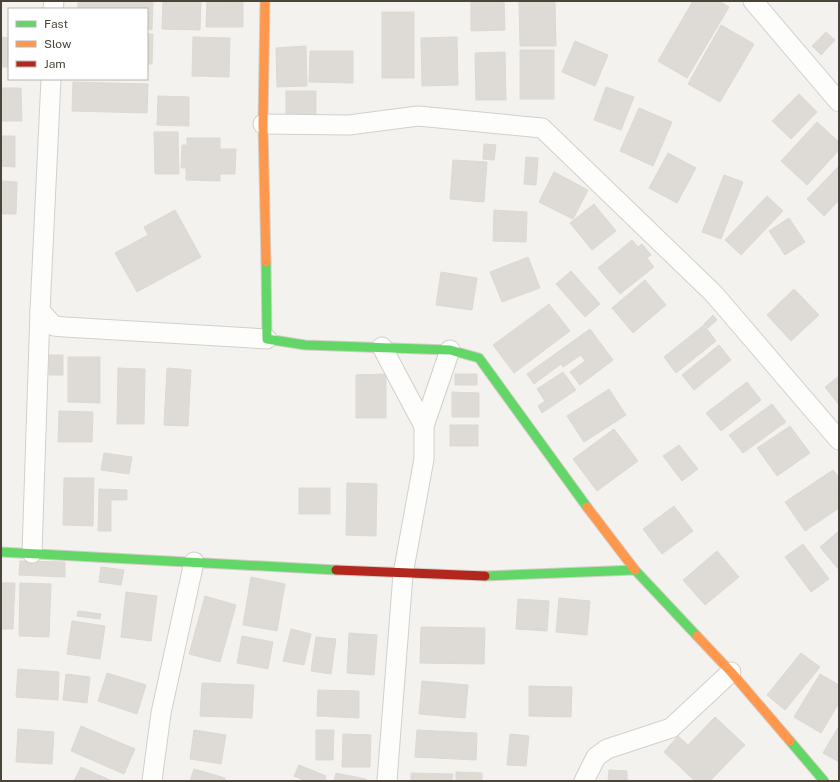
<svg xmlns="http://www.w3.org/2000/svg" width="840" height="782" viewBox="0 0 840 782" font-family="'Public Sans',sans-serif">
<rect width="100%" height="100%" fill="#f4f2ee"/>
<!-- building -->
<g fill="#dedbd6" stroke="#dcd9d4">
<path d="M78 1H153L152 30 147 29V9H78Z"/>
<path d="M163 1H201L200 30 162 29Z"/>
<path d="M207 1 243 2V27H206Z"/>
<path d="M471 1H504L505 30 471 31Z"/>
<path d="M519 1H555L556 46H520Z"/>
<path d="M693 1H719L729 7 687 78 658 61Z"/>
<rect x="382" y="12" width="32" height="66"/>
<path d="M721 25 754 44 720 102 688 84Z"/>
<path d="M826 32 835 40 821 55 812 46Z"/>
<path d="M147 34H153L152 64H147Z"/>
<path d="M1 37 9 38V67H1Z"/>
<path d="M193 37 230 38 229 77 192 76Z"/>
<path d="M457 37 458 85 422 86 421 38Z"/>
<path d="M575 41 608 55 595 86 562 72Z"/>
<path d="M306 46 307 86 277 87 276 48Z"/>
<rect x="520" y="50" width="34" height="49"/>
<path d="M310 51H353V83L309 82Z"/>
<path d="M505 52 506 100H476L475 53Z"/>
<path d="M73 82 148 84 147 113 72 111Z"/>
<path d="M606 87 634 97 621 130 594 120Z"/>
<path d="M1 88H21L22 121H1Z"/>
<rect x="286" y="91" width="30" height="24"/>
<path d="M799 94 817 112 791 139 772 121Z"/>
<path d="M158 96 189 97V126L157 125Z"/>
<path d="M639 108 672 122 653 166 620 151Z"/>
<path d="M817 122 839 142V150L807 185 781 161Z"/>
<path d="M154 132H178L179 174H155Z"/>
<path d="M1 136H15V167L1 166Z"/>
<path d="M187 138H220V149H236L235 174H220V181L186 180V168H181L182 145H187Z"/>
<path d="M484 144 496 145 494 160 483 159Z"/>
<path d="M668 153 696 168 677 203 649 188Z"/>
<path d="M526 157 538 158 536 185 524 184Z"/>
<path d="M453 160 487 162 484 202 450 199Z"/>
<path d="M839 166V200L824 216 807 199Z"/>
<path d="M554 172 588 190 573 219 539 202Z"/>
<path d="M724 175 743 182 721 239 702 232Z"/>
<path d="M1 181 17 182 16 214H1Z"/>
<path d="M767 196 783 211 741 255 725 240Z"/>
<path d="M594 204 616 231 592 250 570 223Z"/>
<path d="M175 210 201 257 137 292 115 253 148 235 144 227Z"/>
<path d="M494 210 527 212 526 242 493 241Z"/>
<path d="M789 218 805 242 785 255 769 231Z"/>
<path d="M632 240 638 247 642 244 651 255 647 258 654 267 620 294 598 268Z"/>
<path d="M528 257 540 288 502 302 490 272Z"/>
<path d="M571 271 600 304 585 317 556 284Z"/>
<path d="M441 272 477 278 472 310 436 305Z"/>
<path d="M645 280 666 305 633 333 612 308Z"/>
<path d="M794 289 819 315 791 341 767 315Z"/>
<path d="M549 304 570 331 514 373 493 345Z"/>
<path d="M713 315 717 320 708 328 704 324Z"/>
<path d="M704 325 716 341 676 373 664 357Z"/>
<path d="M590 329 613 360 580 385 570 372 585 361 581 355 563 367 561 364 534 384 527 374Z"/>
<path d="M719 345 731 360 694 390 682 375Z"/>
<rect x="49" y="355" width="14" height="20"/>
<path d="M68 357H100V403L68 402Z"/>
<path d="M118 368 145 369 144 424H117Z"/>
<path d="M167 368 191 370 188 426 164 425Z"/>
<path d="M563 372 576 390 542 413 538 406 545 401 537 389Z"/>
<path d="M386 374V418H356V375Z"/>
<rect x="455" y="374" width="22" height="11"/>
<path d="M839 376V405L825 387Z"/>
<path d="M747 382 761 400 721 431 706 413Z"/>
<path d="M609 389 626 415 584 442 567 416Z"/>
<path d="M452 392 479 393V417H452Z"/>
<path d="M772 404 786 422 743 453 729 435Z"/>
<path d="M59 411 93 412 92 442H58Z"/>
<rect x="450" y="425" width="28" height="21"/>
<path d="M790 426 810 453 777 476 757 448Z"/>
<path d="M614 429 638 461 597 491 573 459Z"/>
<path d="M679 445 698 469 682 481 663 456Z"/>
<path d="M104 453 132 457 129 474 101 470Z"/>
<path d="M833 470 839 478V489L837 490 839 494V508L805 531 785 502Z"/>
<path d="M64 478H94L93 526 63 525Z"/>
<path d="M347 483 377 484 376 536 346 535Z"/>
<rect x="299" y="488" width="31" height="26"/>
<path d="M99 489 127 490V500H111V531H98Z"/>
<path d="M674 506 693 531 662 554 643 529Z"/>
<path d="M839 531V570L820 547Z"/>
<path d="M803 544 829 579 811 592 785 557Z"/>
<path d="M717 551 739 577 705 605 683 580Z"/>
<path d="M20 561 65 562V577L19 575Z"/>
<path d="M101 567 124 570 121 585 99 582Z"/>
<path d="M251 577 285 584 277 631 243 625Z"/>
<path d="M1 583H15L13 629H1Z"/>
<path d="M20 583 51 584 49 637 19 636Z"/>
<path d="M126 592 157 596 151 641 121 637Z"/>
<path d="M205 596 236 605 220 662 189 654Z"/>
<path d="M559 598 590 601 587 635 556 632Z"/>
<path d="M518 599 549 601 547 631 516 629Z"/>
<path d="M78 611 101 614 100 619 77 616Z"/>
<path d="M72 621 105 626 100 659 67 654Z"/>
<path d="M421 627 485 628 484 664 420 663Z"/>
<path d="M291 629 311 634 304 665 283 661Z"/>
<path d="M349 633 377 635 374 675 347 673Z"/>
<path d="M242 636 273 642 268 669 237 663Z"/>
<path d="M316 637 336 639 331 674 311 671Z"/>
<path d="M801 653 820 667 785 710 767 695Z"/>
<path d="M18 669 59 672 58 700 16 697Z"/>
<path d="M107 673 146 685 137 714 98 701Z"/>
<path d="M66 674 90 677 87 703 63 700Z"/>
<path d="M820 674 839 685V703L821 733 794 717Z"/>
<path d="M422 681 468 685 465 718 419 714Z"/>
<path d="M202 683 254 685 252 718 200 716Z"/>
<path d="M529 686 572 687 571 717 529 716Z"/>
<path d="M318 690 359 691V718L317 716Z"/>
<path d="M715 717 745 745 710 781H695L664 752 678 736 688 745Z"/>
<path d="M81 726 135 749 124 774 71 751Z"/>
<path d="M839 726V762L823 753Z"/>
<path d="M18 729 54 732 52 764 16 762Z"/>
<path d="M194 730 226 735 221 764 190 759Z"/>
<path d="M316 730H334L333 760H316Z"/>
<path d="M417 730 477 733 476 760 415 757Z"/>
<path d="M343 734 371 735 370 767H342Z"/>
<path d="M510 734 529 736 526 766 507 765Z"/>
<path d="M299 765 326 776 325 781H306L294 776Z"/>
<path d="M81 767 112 781H74Z"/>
<path d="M194 769 225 778V781H190Z"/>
<path d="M609 770 627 771V780L636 781H608Z"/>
<path d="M456 772 482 773V781H456Z"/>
<path d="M336 773 366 779V781H334Z"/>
<path d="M411 773 453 774 452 781H411Z"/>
</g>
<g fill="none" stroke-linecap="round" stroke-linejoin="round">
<defs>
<g id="street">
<path d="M753 1 839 102"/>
<path d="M53 9 54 1"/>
<path d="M51 79 40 311 54 326 65 327 267 339"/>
<path d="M263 124 349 125 418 116 542 128 714 294 839 440"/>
<path d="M382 347 424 426"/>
<path d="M32 553 40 311"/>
<path d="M152 781 161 713 194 562"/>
<path d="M387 781 403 574 424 459V426L450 350"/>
<path d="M584 781 596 757 607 749 671 728 731 672"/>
</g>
<g id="fast">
<path d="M266 262 267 339 305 345 450 350 479 358 587 507"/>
<path d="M1 552 336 570"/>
<path d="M485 576 635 570 697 636"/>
<path d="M790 741 824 781"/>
</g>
<g id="slow">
<path d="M265 1 263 124 266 262"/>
<path d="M587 507 635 570"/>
<path d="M697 636 731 672 790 741"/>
</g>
<path id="jam" d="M336 570 485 576"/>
</defs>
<!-- street casing -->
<use href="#street" stroke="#d2d0cb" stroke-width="21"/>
<!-- fast casing -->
<use href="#fast" stroke="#d3cfc5" stroke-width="11"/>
<!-- slow casing -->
<use href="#slow" stroke="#d3cfc5" stroke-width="11"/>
<!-- jam casing -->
<use href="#jam" stroke="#d3cfc5" stroke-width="11"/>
<!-- street -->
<use href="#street" stroke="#fdfdfc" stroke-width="19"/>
<!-- fast -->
<use href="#fast" stroke="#63d668" stroke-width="9"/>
<!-- slow -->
<use href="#slow" stroke="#ff974d" stroke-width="9"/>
<!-- jam -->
<use href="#jam" stroke="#b3261e" stroke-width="9"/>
</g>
<!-- border -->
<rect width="840" height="782" fill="none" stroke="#4b4439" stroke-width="4"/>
<!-- legend -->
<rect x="8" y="8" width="140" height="72" fill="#ffffff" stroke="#b7b4b0"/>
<rect x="16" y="21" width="20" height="6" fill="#63d668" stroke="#b7b4b0"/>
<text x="44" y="28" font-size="12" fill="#4b4439">Fast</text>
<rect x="16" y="41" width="20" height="6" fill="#ff974d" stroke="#b7b4b0"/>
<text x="44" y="48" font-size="12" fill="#4b4439">Slow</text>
<rect x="16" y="61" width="20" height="6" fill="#b3261e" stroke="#b7b4b0"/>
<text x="44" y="68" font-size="12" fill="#4b4439">Jam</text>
</svg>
